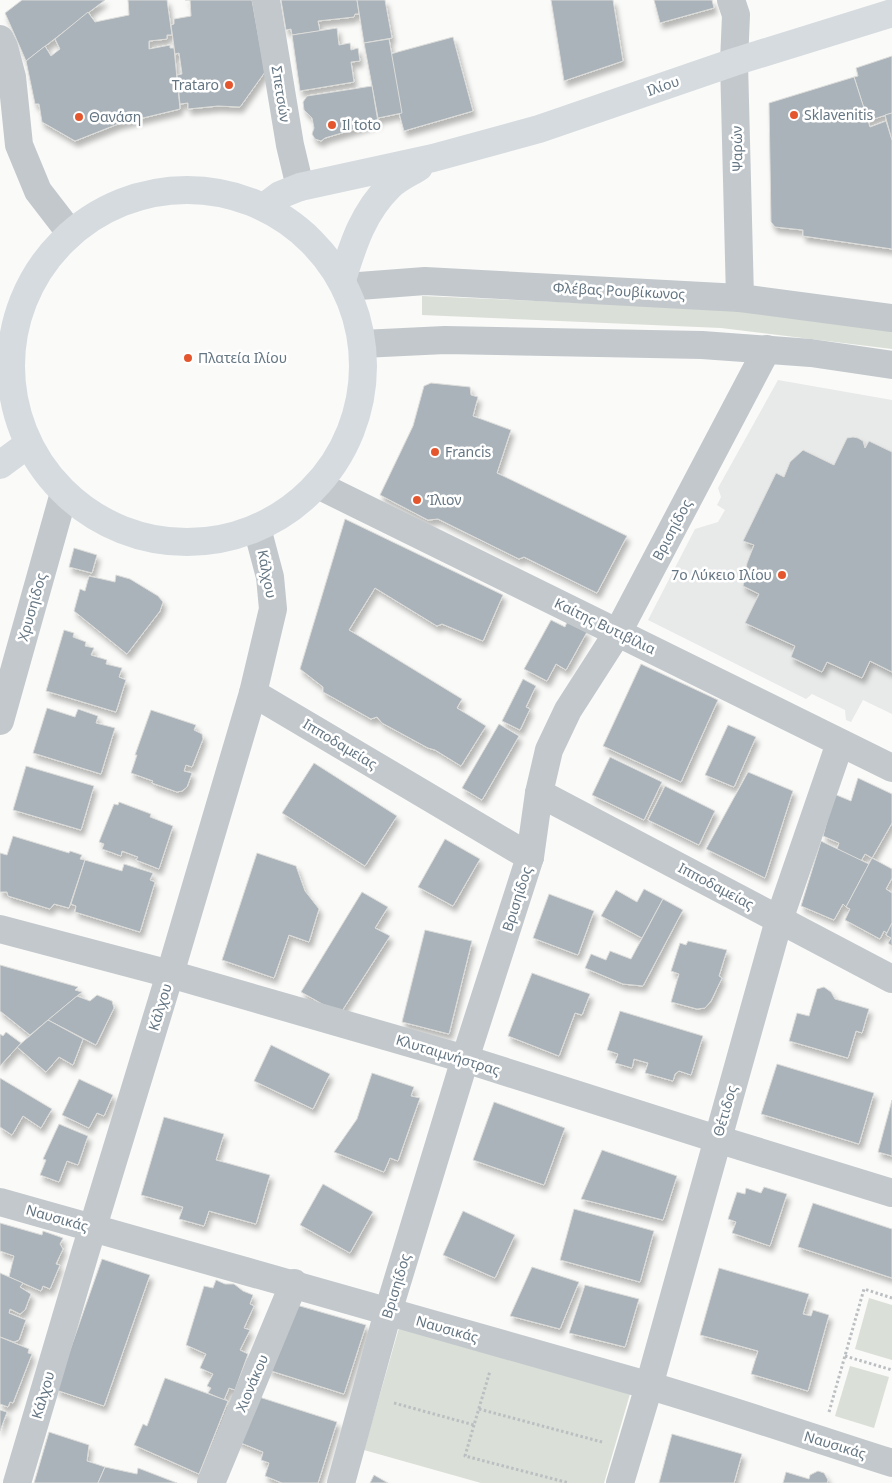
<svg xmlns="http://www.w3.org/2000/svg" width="892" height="1483" viewBox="0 0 892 1483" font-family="'Noto Sans',sans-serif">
<defs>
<filter id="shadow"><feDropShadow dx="3" dy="5.5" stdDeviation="2.5" flood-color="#0004"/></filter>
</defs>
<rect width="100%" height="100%" fill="#fafaf8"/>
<!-- built -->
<path fill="#e8e9e9" d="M778 380 892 400V714L863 700 851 722 846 720 845 710 812 694 806 699 648 620 695 529 718 522 725 510 717 505 721 497 718 488Z"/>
<!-- green -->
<g fill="#dadfd7">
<path d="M422 296 722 309 892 330V349L721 328 422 315Z"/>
<path d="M869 1298 892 1305V1360L855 1349Z"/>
<path d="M399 1328 630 1394 604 1483H481L364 1450Z"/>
<path d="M850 1366 889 1377 874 1428 835 1416Z"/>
</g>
<!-- building -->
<g fill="#aab3b9" stroke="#dcdcda" filter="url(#shadow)">
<path d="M22 0H105L26 61 5 13Z"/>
<path d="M128 0H167L172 35H167V39L149 41V49L170 45V48H174L180 109 118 124 75 141 42 122 39 104H35L26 61 45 46 51 56 60 49 55 39 88 12 95 22 129 15Z"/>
<path d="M185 0H252L265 72 240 107 218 106 188 109V103L180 104 177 75 182 74 179 53 175 54 171 25 174 24V19L191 16 190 0Z"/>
<path d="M281 0H357L359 14H355L354 17 318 21 320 31 292 35 291 29 286 30Z"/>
<path d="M357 0H385L392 38 364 43Z"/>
<path d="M551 0H613L623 61 564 81Z"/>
<path d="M654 0H712L714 8 660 23Z"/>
<path d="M337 28 339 45 350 43 351 50 358 48 360 61 351 62 354 82 300 91 292 35Z"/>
<path d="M453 37 473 111 404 131 383 56Z"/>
<path d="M389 39 402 113 378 118 364 43Z"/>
<path d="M892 56V113L868 121 854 77 858 76 856 68Z"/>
<path d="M854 77 870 127 886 121 892 140V249L803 236V230L775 227 771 222 769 103Z"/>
<path d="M372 86 378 122 325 138 321 141 315 139 312 134 314 128 312 118 304 110 303 102 307 96Z"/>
<path d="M892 113V140L885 115Z"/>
<path d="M431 383 470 387 471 395 478 397 473 416 511 430 497 473 627 536 597 593 524 557 519 559 438 519 428 520 380 495 413 426 424 386Z"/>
<path d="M853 437 858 438 863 441 865 448 869 441 892 452V672L870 661 862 678 827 662 822 672 791 657 795 646 745 623 759 594 743 586 747 563 754 545 743 541 776 473 784 477 790 462 803 450 834 465 847 438Z"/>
<path d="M345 519 503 595 483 641 442 624 437 626 375 588 349 630 462 699 457 708 486 726 461 766 435 750 428 748 382 723 377 717 371 719 323 692V687L300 669Z"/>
<path d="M74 548 97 555 92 573 69 567Z"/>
<path d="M116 575 130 579 158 596 163 602 160 611 127 654 74 611 80 589 85 591 89 576 115 582Z"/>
<path d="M551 620 565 627 567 622 587 632 566 670 556 664 547 681 524 669Z"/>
<path d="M64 630 74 633 73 637 86 642 85 646 94 648 91 655 107 660 106 664 122 668 119 677 126 680 116 712 46 691Z"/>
<path d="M641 664 718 700 681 782 603 746Z"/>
<path d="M523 679 536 686 526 707 530 709 520 730 502 721Z"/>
<path d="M47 708 75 717 78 709 98 716 96 723 115 728 101 774 33 753Z"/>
<path d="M151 710 196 725 194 730 202 734 203 739 192 767 186 765 184 771 192 773 187 787 182 791 177 792 152 783 153 781 131 773 137 755H135Z"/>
<path d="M499 724 519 736 482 800 462 788Z"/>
<path d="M728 725 756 737 734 787 705 775Z"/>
<path d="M610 757 662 782 644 820 592 795Z"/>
<path d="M314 763 397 816 365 866 282 813Z"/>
<path d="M26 766 94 786 81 830 13 810Z"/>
<path d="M748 772 793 791 765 878 706 849Z"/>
<path d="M858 778 892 794V823L872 858 865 854 861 861 837 849 839 843 823 836 834 794 851 801Z"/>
<path d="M665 786 715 811 699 845 648 820Z"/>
<path d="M119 802 151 814 150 817 173 826 159 869 136 860 138 857 122 851 121 856 102 849 104 844 99 842 114 804 118 805Z"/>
<path d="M13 836 69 853 70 851 82 855 80 859 85 860 69 908 54 904 50 909 8 896 7 892H0V853L7 855Z"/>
<path d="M445 839 480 859 453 906 418 887Z"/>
<path d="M821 841 869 864 846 907 843 904 834 920 801 906Z"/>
<path d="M257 853 296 866 305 891 319 909 309 942 289 935 274 978 222 960Z"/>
<path d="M872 858 892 869V878L886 889 892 893V923L887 933 884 931 880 939 845 920 850 909 846 907Z"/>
<path d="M85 860 122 871 124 864 153 873 150 880 155 882 140 932 75 912 76 906 71 904Z"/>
<path d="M644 889 663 899 642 938 601 916 616 890 637 902Z"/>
<path d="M362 892 388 907 375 928 390 936 340 1014 301 992Z"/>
<path d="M549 894 594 911 578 955 533 938Z"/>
<path d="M663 899 683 910 643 986 623 984 585 968 591 954 606 960 610 951 631 959Z"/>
<path d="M892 923V946L888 943 891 938 886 935Z"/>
<path d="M425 930 472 941 449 1034 402 1022Z"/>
<path d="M688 941 727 950 719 976 722 978 711 1001 705 1008 697 1009 671 1002 679 974 671 971 680 943 686 945Z"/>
<path d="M0 965 78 987 75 990 82 992 30 1035 0 1011Z"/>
<path d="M532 973 590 994 582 1015 575 1013 559 1056 508 1036Z"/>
<path d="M824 987 831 992 835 999 869 1009 862 1033 856 1031 848 1058 789 1041 797 1013 809 1016 817 989Z"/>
<path d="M97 995 112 1001 114 1008 96 1045 48 1020 77 996 90 1001Z"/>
<path d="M620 1011 703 1036 691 1075 679 1071 675 1074 673 1081 645 1073 648 1063 634 1059 632 1068 615 1063 618 1054 607 1050Z"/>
<path d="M48 1020 83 1039 73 1065 59 1057 46 1072 17 1047Z"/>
<path d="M6 1032 21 1043 0 1066V1034L3 1036Z"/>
<path d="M271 1045 330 1074 313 1109 254 1081Z"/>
<path d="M777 1064 874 1093 859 1144 761 1114Z"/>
<path d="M372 1073 414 1087 411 1096 420 1098 398 1161 390 1158 384 1172 334 1152 357 1119Z"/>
<path d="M0 1078 52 1109 41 1128 23 1116 12 1135 0 1127Z"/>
<path d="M79 1079 113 1095 104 1116 97 1113 89 1128 62 1115Z"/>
<path d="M892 1100V1156L878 1152Z"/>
<path d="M494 1102 565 1128 544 1185 473 1160Z"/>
<path d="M164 1117 224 1134 216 1160 270 1175 256 1224 209 1211 204 1226 179 1219 183 1207 141 1195Z"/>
<path d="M59 1124 88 1136 78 1165 67 1161 59 1182 40 1175 46 1160 43 1159Z"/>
<path d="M602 1150 677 1176 663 1220 581 1199Z"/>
<path d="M323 1184 373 1212 350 1253 300 1225Z"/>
<path d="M764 1187 787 1194 770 1246 732 1233 736 1222 728 1219 737 1192 745 1194 746 1188 761 1193Z"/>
<path d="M813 1203 892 1229V1278L798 1247Z"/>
<path d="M574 1209 654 1231 640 1282 560 1260Z"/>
<path d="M463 1211 515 1235 495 1278 443 1255Z"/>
<path d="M0 1223 42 1235 43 1231 63 1238 60 1244 63 1249 56 1264 60 1265 50 1289 43 1286 41 1291 9 1277 14 1256 0 1251Z"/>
<path d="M102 1259 150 1275 104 1406 56 1390Z"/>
<path d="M532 1267 579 1282 560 1329 510 1316Z"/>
<path d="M719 1268 809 1294 803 1314 811 1316 813 1310 829 1315 808 1391 751 1374 758 1351 700 1335Z"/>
<path d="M0 1273 23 1283 20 1287 31 1294 25 1310 20 1314 10 1309 9 1313 26 1320 19 1340 14 1342 0 1337Z"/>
<path d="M216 1280 225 1284H234L243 1291 253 1295 250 1304 254 1306 244 1328 250 1330 240 1350 248 1354 235 1390 229 1388 224 1400 208 1393 211 1388 207 1386 213 1374 200 1368 206 1354 186 1345 204 1286 213 1288Z"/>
<path d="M585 1285 639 1299 625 1347 569 1333Z"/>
<path d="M293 1304 366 1325 344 1394 268 1370Z"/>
<path d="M0 1337 29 1349 28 1353 32 1354 13 1403 10 1402 8 1407 0 1404Z"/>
<path d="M165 1378 228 1401 199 1474 134 1445 143 1424 147 1426Z"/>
<path d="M256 1396 337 1422 318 1483H282L265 1476 269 1463 261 1460 263 1452 236 1441Z"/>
<path d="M0 1410 7 1412 0 1431Z"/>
<path d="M49 1432 89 1445 87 1461 105 1467 98 1483H34Z"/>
<path d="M672 1434 742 1454 734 1483H659Z"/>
<path d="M105 1467 137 1474 138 1468 177 1483H98Z"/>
<path d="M818 1471 824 1473 828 1480 827 1483H783L786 1472 809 1479 810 1475Z"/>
<path d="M374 1475 388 1483H370Z"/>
</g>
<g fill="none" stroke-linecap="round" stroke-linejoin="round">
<!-- path -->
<g stroke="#bbbfc2" stroke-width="3" stroke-dasharray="2.5 2.5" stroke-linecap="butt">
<path d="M845 1356 892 1370"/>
<path d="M394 1403 474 1425 490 1371"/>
<path d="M479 1409 602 1442"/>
<path d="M829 1412 864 1289 892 1298"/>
<path d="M474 1425 465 1456 569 1483"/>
</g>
<!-- minor -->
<g stroke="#c3c8cc" stroke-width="28">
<path d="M266 0 290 145 300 187"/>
<path d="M731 0 736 15 734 62 740 298"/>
<path d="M318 485 892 768"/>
<path d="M253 693 530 857"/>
<path d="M0 721 64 493"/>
<path d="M539 793 892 979"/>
<path d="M0 929 170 974 465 1059 717 1139 892 1193"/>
<path d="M0 1202C216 1263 431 1323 647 1385 729 1409 810 1437 892 1463"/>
<path d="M17 1483 85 1253 170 974 253 693 273 609 270 577 257 528"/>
<path d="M211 1483 294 1283"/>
<path d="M341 1483 388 1312 465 1059 530 857 539 793 549 750 568 710 618 632 767 349"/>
<path d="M620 1483 649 1386 779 920 840 743"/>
</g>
<!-- tertiary -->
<g stroke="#c3c8cc" stroke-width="28">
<path d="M0 39 4 47 12 77 19 145 38 191 68 230"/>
<path d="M346 287 425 281 740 298 892 318"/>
<path d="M362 344 445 340 702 345 811 353 892 365"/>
</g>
<!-- secondary -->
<g stroke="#d6dbdf" stroke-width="28">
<circle cx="187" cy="366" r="176"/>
<path d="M264 207 280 195 300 187 433 158 539 129 734 62 892 13"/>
<path d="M342 280C353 245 363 212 390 186 398 178 410 173 419 167"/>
<path d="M0 465 27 445"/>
</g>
</g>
<!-- markers -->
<g fill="#e4572e" stroke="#fff" stroke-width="2">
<circle cx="229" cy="85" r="5"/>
<circle cx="794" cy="115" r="5"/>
<circle cx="79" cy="117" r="5"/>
<circle cx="332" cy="125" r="5"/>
<circle cx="188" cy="358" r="5"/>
<circle cx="435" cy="452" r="5"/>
<circle cx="417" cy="500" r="5"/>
<circle cx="782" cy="575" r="5"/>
</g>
<g text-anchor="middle" stroke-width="5" stroke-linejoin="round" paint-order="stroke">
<!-- poi labels -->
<g font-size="14" fill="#657683" stroke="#fff" text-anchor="start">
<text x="219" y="90" text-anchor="end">Trataro</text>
<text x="804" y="120">Sklavenitis</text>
<text x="89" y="122">Θανάση</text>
<text x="342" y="130">Il toto</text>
<text x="198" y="363">Πλατεία Ιλίου</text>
<text x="445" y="457">Francis</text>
<text x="427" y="505">Ίλιον</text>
<text x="772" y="580" text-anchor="end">7ο Λύκειο Ιλίου</text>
</g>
<!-- street labels -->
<g font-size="14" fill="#657683" stroke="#fff">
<text transform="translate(663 86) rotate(-19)" y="5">Ιλίου</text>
<text transform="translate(281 94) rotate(81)" y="5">Σπετσών</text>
<text transform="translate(737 149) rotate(-91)" y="5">Ψαρών</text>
<text transform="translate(619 291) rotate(3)" y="5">Φλέβας Ρουβίκωνος</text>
<text transform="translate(672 530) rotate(-62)" y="5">Βρισηίδος</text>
<text transform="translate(267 574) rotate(79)" y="5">Κάλχου</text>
<text transform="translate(32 607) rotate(-74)" y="5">Χρυσηίδος</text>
<text transform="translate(605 626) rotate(26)" y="5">Καίτης Βυτιβίλια</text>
<text transform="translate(340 744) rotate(31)" y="5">Ιπποδαμείας</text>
<text transform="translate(716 886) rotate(28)" y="5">Ιπποδαμείας</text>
<text transform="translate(517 899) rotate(-72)" y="5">Βρισηίδος</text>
<text transform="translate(160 1007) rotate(-73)" y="5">Κάλχου</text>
<text transform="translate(448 1055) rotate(17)" y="5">Κλυταιμνήστρας</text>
<text transform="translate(725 1111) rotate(-74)" y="5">Θέτιδος</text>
<text transform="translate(57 1218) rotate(16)" y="5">Ναυσικάς</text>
<text transform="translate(396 1286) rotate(-73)" y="5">Βρισηίδος</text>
<text transform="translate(447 1329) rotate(16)" y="5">Ναυσικάς</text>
<text transform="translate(252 1383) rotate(-67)" y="5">Χιονάκου</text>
<text transform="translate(43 1395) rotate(-74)" y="5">Κάλχου</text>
<text transform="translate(835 1445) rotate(17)" y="5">Ναυσικάς</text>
</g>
</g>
</svg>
